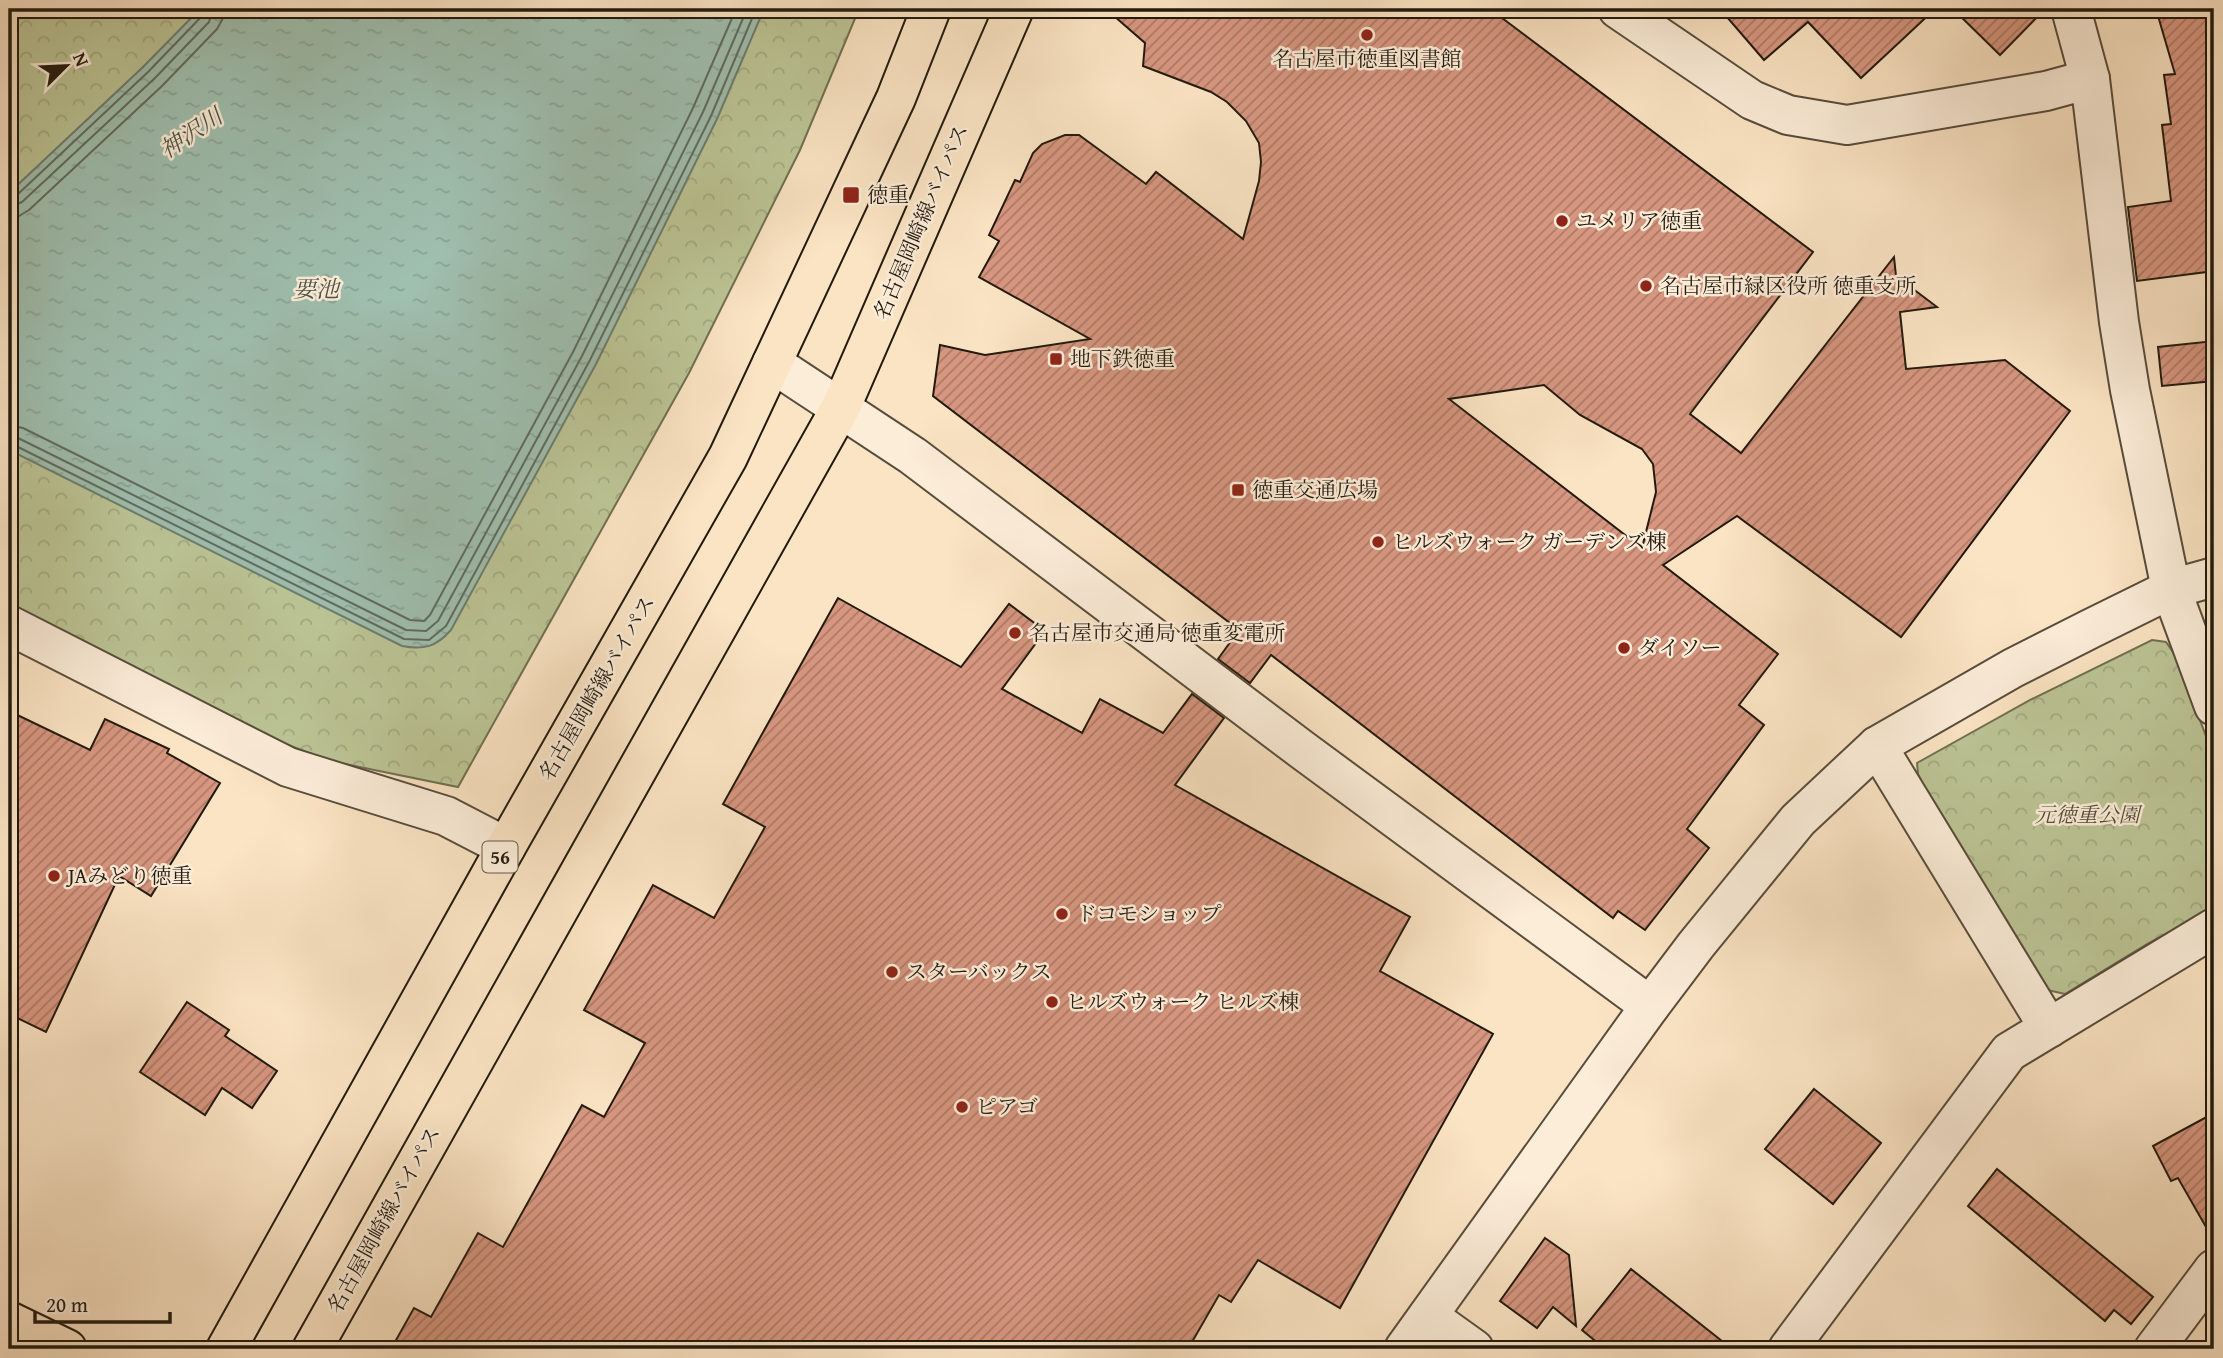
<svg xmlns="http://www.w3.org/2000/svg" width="2223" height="1358" viewBox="0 0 2223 1358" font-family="'Gentium Book Plus','Noto Serif JP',serif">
<defs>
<pattern id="park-crowns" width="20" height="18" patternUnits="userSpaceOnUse" patternTransform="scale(1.75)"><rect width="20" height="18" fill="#bcc596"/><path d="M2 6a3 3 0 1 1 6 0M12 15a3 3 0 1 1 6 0" fill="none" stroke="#a1a980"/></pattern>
<pattern id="water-ripples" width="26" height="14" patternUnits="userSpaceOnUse" patternTransform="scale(1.75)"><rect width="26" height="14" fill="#9fbfaf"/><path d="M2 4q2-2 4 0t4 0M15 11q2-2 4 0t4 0" fill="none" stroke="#89a495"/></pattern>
<pattern id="building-hatch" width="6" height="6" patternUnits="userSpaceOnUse" patternTransform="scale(1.75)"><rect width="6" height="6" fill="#d79680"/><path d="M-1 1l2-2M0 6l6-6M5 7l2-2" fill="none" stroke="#ae7a67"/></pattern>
</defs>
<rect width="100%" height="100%" fill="#fbe4c4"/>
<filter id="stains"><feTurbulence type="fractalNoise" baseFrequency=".00286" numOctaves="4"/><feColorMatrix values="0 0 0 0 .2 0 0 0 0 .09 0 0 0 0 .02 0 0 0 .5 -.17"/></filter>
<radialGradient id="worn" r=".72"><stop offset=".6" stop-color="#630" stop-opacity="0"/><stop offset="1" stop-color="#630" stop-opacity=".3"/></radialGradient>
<!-- park -->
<g fill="url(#park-crowns)" stroke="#6f7052" stroke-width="2">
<path d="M15 9H859L800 150 689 373 458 787 330 761 283 743 9 605V17Z"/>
<path d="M2152 640 2166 642 2175 655 2214 757V908L2147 944 2065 994 2043 989 1933 806 1918 774 1917 763 2032 699Z"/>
</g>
<!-- water -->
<path fill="url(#water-ripples)" stroke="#6d7d6f" stroke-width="2" d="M200 9H764L717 119 596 364 451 630C436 647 424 650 402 646L9 450V193L143 67Z"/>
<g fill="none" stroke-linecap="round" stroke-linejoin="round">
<!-- shore -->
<g stroke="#606c5f" stroke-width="2">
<path d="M9 198 17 195 148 72 202 16 204 9"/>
<path d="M9 207 22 202 155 78 209 22 213 9"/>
<path d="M9 217 19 216 29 210 162 86 217 29 222 20 224 9"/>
<path d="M9 425 23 428 410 620 424 621 430 615 573 352 693 108 736 9"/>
<path d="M9 436 18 438 406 630 426 631 438 621 582 356 703 112 747 9"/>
<path d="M9 445H14L404 639 429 640 446 626 590 360 711 116 756 9"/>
</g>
</g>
<!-- building -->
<g fill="url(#building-hatch)" stroke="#221a0f" stroke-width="2" fill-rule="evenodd">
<path d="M1106 9H1490L1813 252 1690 414 1741 453 1894 257 1896 276 1937 307 1900 312 1906 369 2005 360 2070 411 1901 637 1737 516 1663 565 1778 654 1739 705 1764 725 1687 829 1709 848 1645 930 1618 911 1613 918 1271 655 1250 683 1218 659 1239 630 933 396 940 345 985 355 1090 339 979 277 999 241 989 235 1015 180 1020 182 1033 153 1042 144 1065 135H1079L1146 184 1156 172 1243 239 1259 181 1261 162 1259 143 1246 121 1227 102 1211 92 1143 66 1145 43ZM1544 385 1580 415 1642 449 1653 464 1656 492 1642 548 1449 399Z"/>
<path d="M1720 9H1935L1861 78 1808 22 1764 60Z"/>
<path d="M1953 9H2045L2000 55Z"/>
<path d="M2156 9H2214V271L2137 281 2128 207 2171 201 2162 125 2171 124 2164 75 2175 74Z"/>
<path d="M2214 341V381L2162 386 2158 347Z"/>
<path d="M838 598 961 667 1009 604 1045 631 1002 689 1082 733 1100 699 1163 733 1192 694 1224 718 1175 785 1410 917 1380 971 1493 1034 1340 1308 1258 1260 1231 1302 1219 1295 1188 1349H391L414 1308 431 1317 478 1233 503 1247 582 1105 604 1117 645 1043 584 1010 653 885 714 918 765 827 723 804Z"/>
<path d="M9 711 90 750 105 719 169 749 167 753 220 783 151 896 119 876 46 1032 9 1014Z"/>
<path d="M187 1002 229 1030 225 1036 277 1071 252 1108 222 1088 205 1115 140 1072Z"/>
<path d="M1814 1089 1881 1143 1833 1204 1765 1149Z"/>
<path d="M2214 1113V1241L2178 1178 2171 1181 2153 1146Z"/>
<path d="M1997 1169 2153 1297 2131 1324 2114 1310 2105 1321 1968 1206Z"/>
<path d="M1545 1238 1569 1255 1576 1326 1553 1307 1537 1328 1500 1301Z"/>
<path d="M1631 1269 1732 1349H1605L1582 1330Z"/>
</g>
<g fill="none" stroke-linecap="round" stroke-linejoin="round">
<defs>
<g id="minor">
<path d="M1618 9 1752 100 1788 115 1847 125 2046 91 2090 79 2119 322 2130 390 2171 589 2214 706"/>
<path d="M2071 9 2090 79"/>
<path d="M772 363 913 456 1301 749 1650 1006"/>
<path d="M9 625 288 767 446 816 506 847"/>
<path d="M1877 746 2049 1028"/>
<path d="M1428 1316 1474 1349"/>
<path d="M1404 1349 1650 1006 1696 945 1798 820 1877 746 2013 668 2092 628 2171 589 2214 577"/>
<path d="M1788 1349 2009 1052 2214 928"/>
<path d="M2154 1349 2214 1269"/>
</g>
<g id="major">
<path d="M9 1321 67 1349"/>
<path d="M226 1349 506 847 728 457 896 98 931 9"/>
<path d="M312 1349 841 407 1014 9"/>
</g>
</defs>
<!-- minor casing -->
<use href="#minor" stroke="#584c3c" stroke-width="42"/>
<!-- major casing -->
<use href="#major" stroke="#221a0f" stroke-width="42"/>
<!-- minor -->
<use href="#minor" stroke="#fcedd9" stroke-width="38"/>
<!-- major -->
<use href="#major" stroke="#fbe4c4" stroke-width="38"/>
</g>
<!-- markers -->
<g fill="#8f2418" stroke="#fcedd9" stroke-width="2.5">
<circle cx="1367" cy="35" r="7"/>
<rect x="842" y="186" width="18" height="18" rx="3.5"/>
<circle cx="1562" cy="221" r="7"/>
<circle cx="1646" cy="286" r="7"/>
<rect x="1049" y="352" width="14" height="14" rx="3.5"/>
<rect x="1231" y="483" width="14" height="14" rx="3.5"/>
<circle cx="1378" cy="542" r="7"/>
<circle cx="1015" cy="633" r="7"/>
<circle cx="1624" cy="648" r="7"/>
<circle cx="54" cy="876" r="7"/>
<circle cx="1062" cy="914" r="7"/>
<circle cx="892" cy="972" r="7"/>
<circle cx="1052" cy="1002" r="7"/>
<circle cx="962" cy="1107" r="7"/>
</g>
<g text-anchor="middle" stroke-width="5" stroke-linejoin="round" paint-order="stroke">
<!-- shield labels -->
<rect fill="#fcedd9" stroke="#63594c" stroke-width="2" x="482.5" y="841.5" width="35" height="31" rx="5"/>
<g font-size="19" font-weight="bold" fill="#221a0f">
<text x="500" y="864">56</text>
</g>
<!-- poi labels -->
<g font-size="21" fill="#221a0f" stroke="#fcedd9" text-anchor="start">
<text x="1367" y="66" text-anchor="middle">名古屋市徳重図書館</text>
<text x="867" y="202">徳重</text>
<text x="1576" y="228">ユメリア徳重</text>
<text x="1660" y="293">名古屋市緑区役所 徳重支所</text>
<text x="1070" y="366">地下鉄徳重</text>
<text x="1252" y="497">徳重交通広場</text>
<text x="1392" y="549">ヒルズウォーク ガーデンズ棟</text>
<text x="1029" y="640">名古屋市交通局 徳重変電所</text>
<text x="1638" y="655">ダイソー</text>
<text x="68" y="883">JAみどり徳重</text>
<text x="1076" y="921">ドコモショップ</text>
<text x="906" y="979">スターバックス</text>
<text x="1066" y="1009">ヒルズウォーク ヒルズ棟</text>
<text x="976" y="1114">ピアゴ</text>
</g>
<!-- street labels -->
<g font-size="21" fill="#221a0f" stroke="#fcedd9">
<text transform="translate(921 222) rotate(-67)" y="7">名古屋岡崎線バイパス</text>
<text transform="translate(597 688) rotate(-60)" y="7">名古屋岡崎線バイパス</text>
<text transform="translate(384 1220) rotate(-61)" y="7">名古屋岡崎線バイパス</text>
</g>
<!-- park labels -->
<g font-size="21" font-style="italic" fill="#504d38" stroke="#fcedd9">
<text x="2087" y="822">元徳重公園</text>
</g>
<!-- water labels -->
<g font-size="23" font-style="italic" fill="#4e5447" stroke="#fcedd9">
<text transform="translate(191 133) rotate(-34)" y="8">神沢川</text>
<text x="316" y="297">要池</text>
</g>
</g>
<!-- margin -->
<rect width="2223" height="1358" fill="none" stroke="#fbe4c4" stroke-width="35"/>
<rect x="10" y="10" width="2202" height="1337" fill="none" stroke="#221a0f" stroke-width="3.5"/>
<rect x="18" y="18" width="2188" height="1323" fill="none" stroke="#221a0f" stroke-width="2"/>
<!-- north arrow -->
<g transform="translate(66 66) rotate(66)" stroke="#fcedd9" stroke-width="5" paint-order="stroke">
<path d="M0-5L12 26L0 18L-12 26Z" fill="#221a0f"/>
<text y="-10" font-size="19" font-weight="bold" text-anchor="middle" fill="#221a0f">N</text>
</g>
<!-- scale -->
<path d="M35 1312v10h135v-10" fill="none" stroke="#221a0f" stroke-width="3.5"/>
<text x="46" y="1312" font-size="21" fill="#221a0f" stroke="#fcedd9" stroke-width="5" paint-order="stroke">20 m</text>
<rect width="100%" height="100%" filter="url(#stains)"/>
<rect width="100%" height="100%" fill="url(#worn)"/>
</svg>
